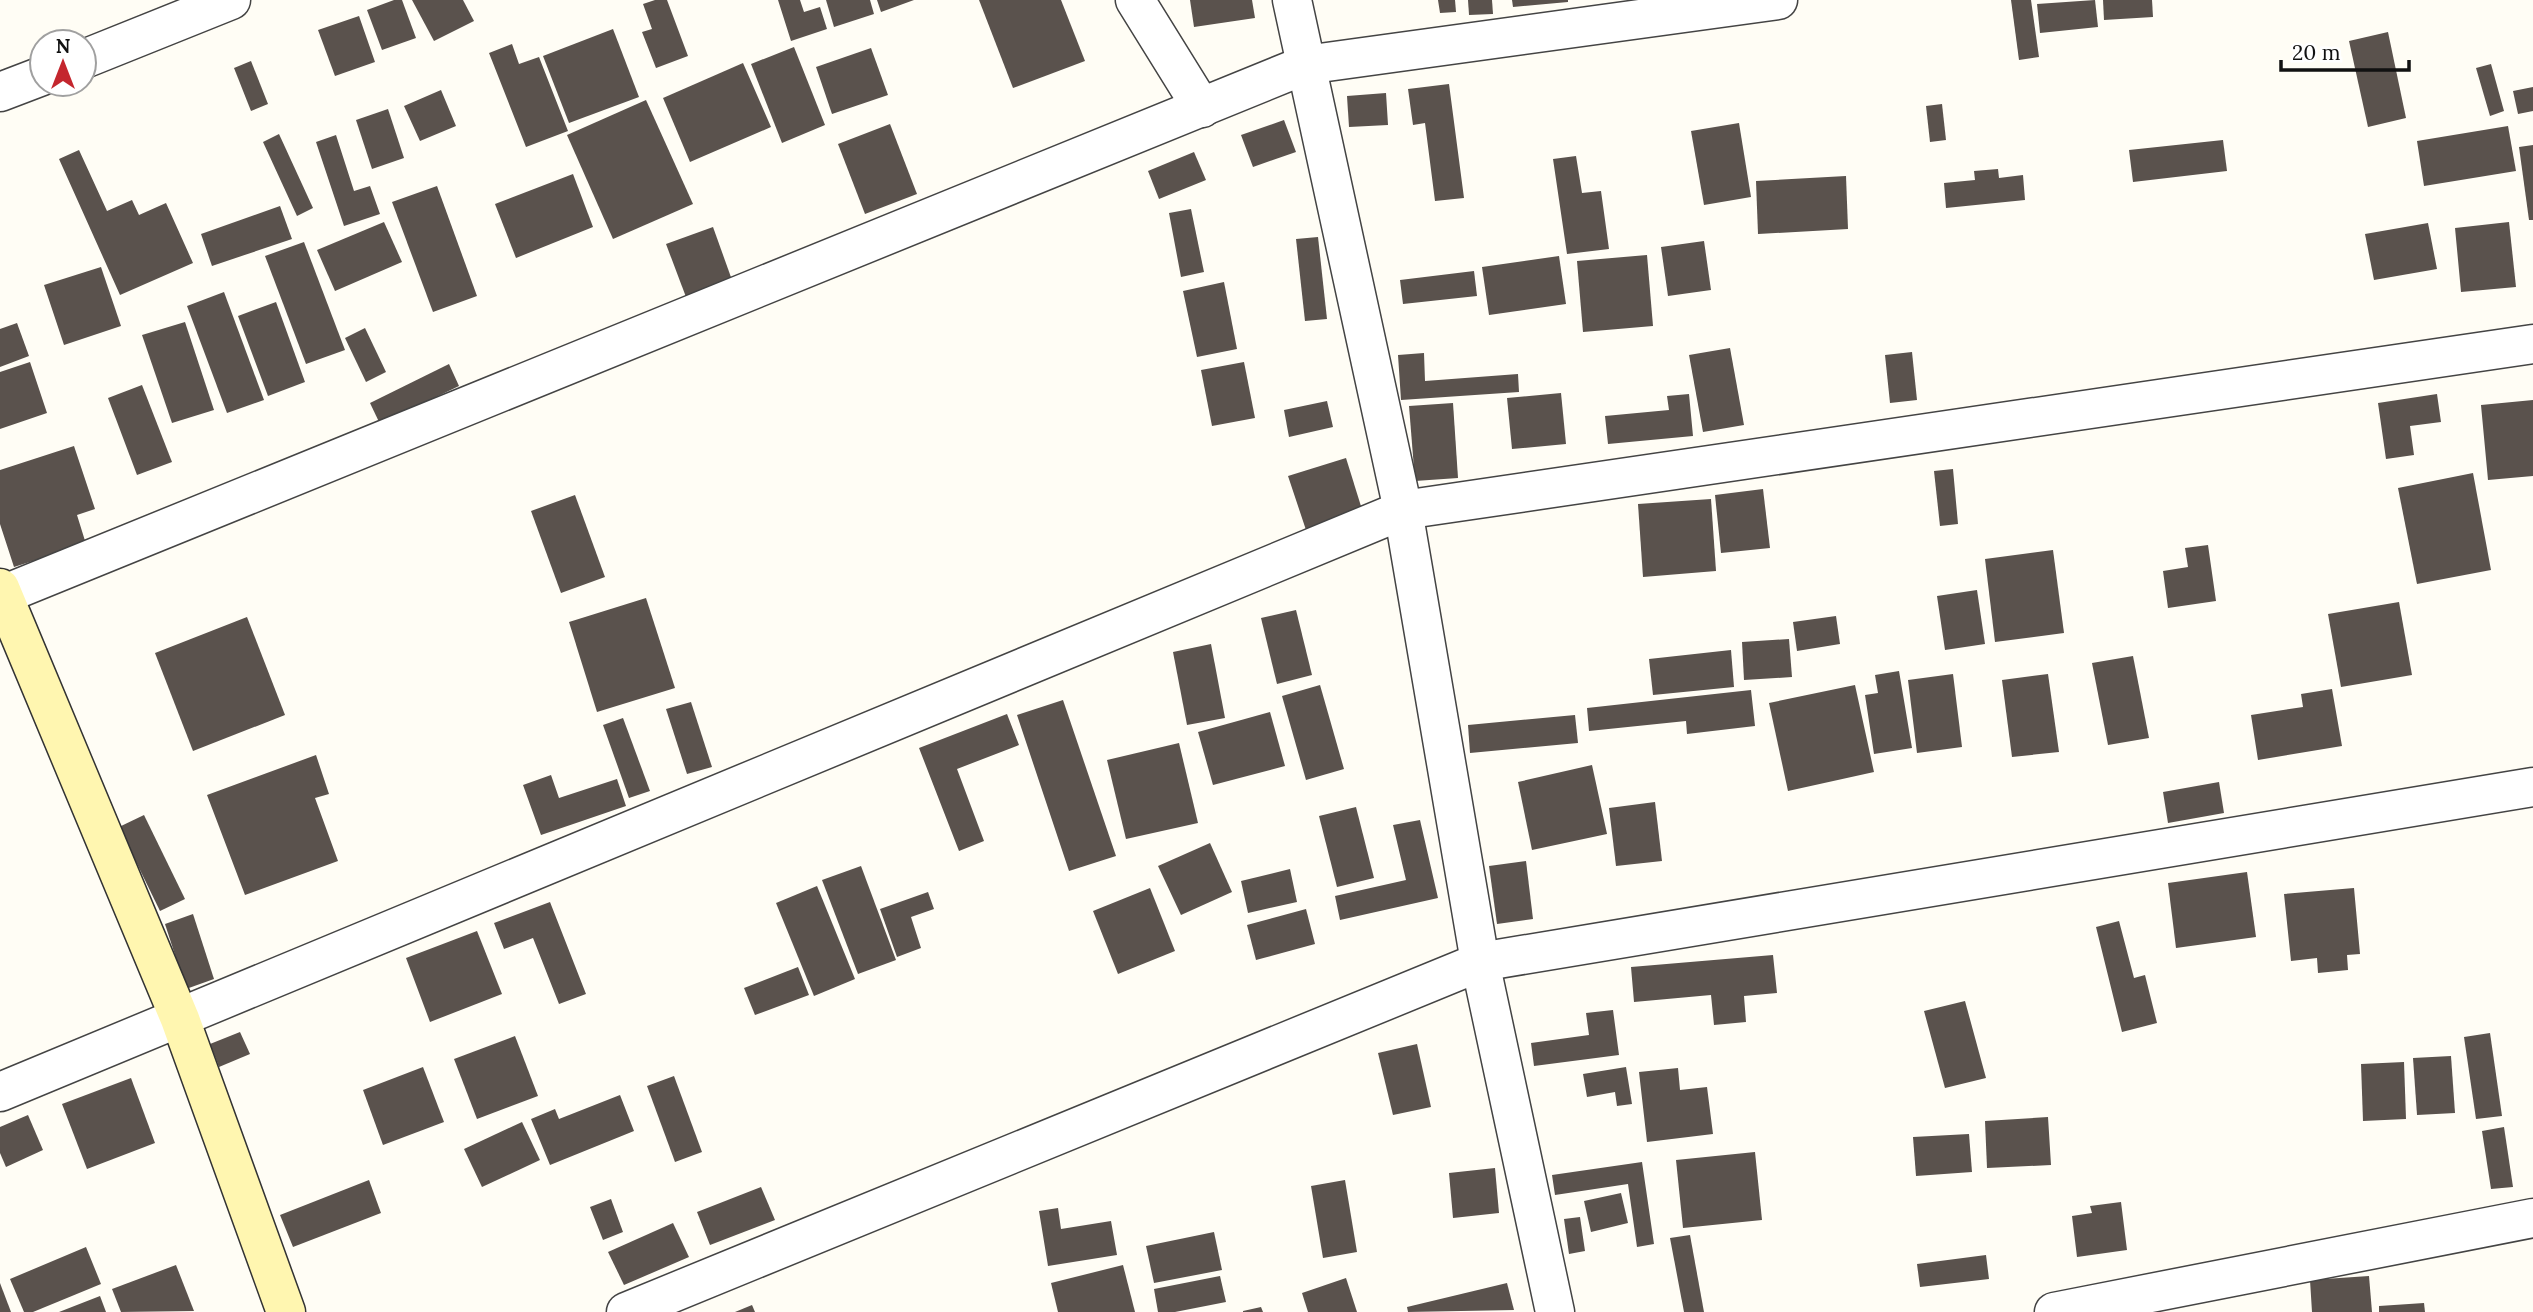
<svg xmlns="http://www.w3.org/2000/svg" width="2533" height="1312" viewBox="0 0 2533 1312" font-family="Lora,serif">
<rect width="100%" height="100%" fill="#fffdf5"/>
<!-- building -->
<g fill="#5a524d">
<path d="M394 0H402L416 38 382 50 367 10Z"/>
<path d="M412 0H463L474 21 434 41Z"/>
<path d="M655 0H667L688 56 656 68 642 32 652 29 643 4Z"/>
<path d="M778 0H800L804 12 820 7 827 29 791 41Z"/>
<path d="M826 0H870L874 14 834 27Z"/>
<path d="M877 0H914L881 12Z"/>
<path d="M979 0H1061L1085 61 1013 88Z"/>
<path d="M1190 0H1252L1255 18 1194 27Z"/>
<path d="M1438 0H1455L1456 12 1440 13Z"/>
<path d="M1468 0H1492L1493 14 1469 15Z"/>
<path d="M1512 0H1568V2L1513 7Z"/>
<path d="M2011 0H2031L2039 57 2019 60Z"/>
<path d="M2095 0 2098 27 2040 33 2037 4Z"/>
<path d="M2103 0H2152L2153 17 2104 20Z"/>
<path d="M359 16 375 62 335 76 318 30Z"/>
<path d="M613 29 639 97 569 123 543 56Z"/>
<path d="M2388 32 2406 118 2368 127 2349 41Z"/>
<path d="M512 44 519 64 539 57 568 131 526 147 489 53Z"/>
<path d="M794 47 825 125 782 143 751 64Z"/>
<path d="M871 48 888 95 832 114 816 67Z"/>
<path d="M251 61 268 104 251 111 234 68Z"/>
<path d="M743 63 771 127 690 162 663 98Z"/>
<path d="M2491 64 2504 111 2490 116 2476 68Z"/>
<path d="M1449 84 1464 198 1435 201 1425 123 1413 125 1408 89Z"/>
<path d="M2533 87V111L2518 114 2513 91Z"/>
<path d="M441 90 456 126 420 141 404 106Z"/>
<path d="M1386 93 1388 125 1349 127 1347 96Z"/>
<path d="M646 100 693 204 613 239 567 135Z"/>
<path d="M1942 104 1946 140 1930 142 1926 106Z"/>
<path d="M388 109 404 158 372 169 356 120Z"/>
<path d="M1284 120 1296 152 1253 167 1241 135Z"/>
<path d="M1739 123 1751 197 1704 205 1691 131Z"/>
<path d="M890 124 917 194 865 214 838 144Z"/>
<path d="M2508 126 2516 171 2424 186 2417 141Z"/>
<path d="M279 134 313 208 297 216 263 142Z"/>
<path d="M336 135 354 191 370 186 380 214 344 226 316 142Z"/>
<path d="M2223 140 2227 171 2133 182 2129 150Z"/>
<path d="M2533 145V220H2529L2519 147Z"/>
<path d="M79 150 107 211 132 200 139 215 166 203 193 263 120 295 59 159Z"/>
<path d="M1194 152 1206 180 1159 199 1148 171Z"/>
<path d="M1576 156 1582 193 1601 191 1609 249 1567 254 1553 159Z"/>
<path d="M1998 169 1999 178 2023 175 2025 200 1946 208 1944 183 1975 180 1974 171Z"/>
<path d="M573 174 593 227 516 258 495 204Z"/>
<path d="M1846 176 1848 229 1758 234 1756 181Z"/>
<path d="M437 186 477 296 433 312 392 202Z"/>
<path d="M280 206 292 239 212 266 201 234Z"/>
<path d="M1191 209 1204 272 1181 277 1169 213Z"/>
<path d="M384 222 402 262 335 291 317 250Z"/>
<path d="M2509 222 2516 287 2461 292 2455 228Z"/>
<path d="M2428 223 2437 269 2374 280 2365 234Z"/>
<path d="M713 227 732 280 686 297 666 244Z"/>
<path d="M1318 237 1327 319 1305 321 1296 239Z"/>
<path d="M1704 241 1711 290 1668 296 1661 247Z"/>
<path d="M304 242 345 350 306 364 265 256Z"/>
<path d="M1647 255 1653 326 1583 332 1577 261Z"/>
<path d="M1559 256 1566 304 1489 315 1482 267Z"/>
<path d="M101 267 121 326 64 345 44 285Z"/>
<path d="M1474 271 1477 296 1403 304 1400 280Z"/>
<path d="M1224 282 1237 349 1197 357 1183 291Z"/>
<path d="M224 292 264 400 227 413 187 306Z"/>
<path d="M276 302 305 382 268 396 238 316Z"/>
<path d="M185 322 214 410 172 423 142 335Z"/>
<path d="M17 323 29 356 0 367V329Z"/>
<path d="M365 328 386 372 366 382 345 338Z"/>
<path d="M1730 348 1744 425 1703 432 1689 355Z"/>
<path d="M1912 352 1917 400 1890 403 1885 355Z"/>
<path d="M1424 353 1425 381 1518 374 1519 392 1401 400 1398 355Z"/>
<path d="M30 362 47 413 0 429V372Z"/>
<path d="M1244 362 1255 418 1212 426 1201 370Z"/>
<path d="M449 364 459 386 380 424 370 403Z"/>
<path d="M142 385 172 462 137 475 108 398Z"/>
<path d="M1561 393 1566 444 1512 449 1507 398Z"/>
<path d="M1689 394 1693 436 1608 444 1605 416 1669 410 1667 396Z"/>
<path d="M2437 394 2441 422 2410 426 2414 455 2386 459 2378 403Z"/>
<path d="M2533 400V476L2488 480 2481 405Z"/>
<path d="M1327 401 1333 427 1289 437 1284 410Z"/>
<path d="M1453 403 1458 478 1415 481 1409 406Z"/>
<path d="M74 446 95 509 77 515 86 544 14 567 0 524V470Z"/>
<path d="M1346 458 1365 519 1308 536 1288 476Z"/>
<path d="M1953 469 1958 524 1940 526 1934 471Z"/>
<path d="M2473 473 2491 570 2417 584 2398 488Z"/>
<path d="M1763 489 1770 548 1721 553 1715 495Z"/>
<path d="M575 495 605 577 561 593 531 511Z"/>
<path d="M1711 499 1716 571 1643 577 1638 504Z"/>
<path d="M2208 545 2216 601 2168 608 2163 571 2188 567 2185 548Z"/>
<path d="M2053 550 2064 633 1995 642 1985 559Z"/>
<path d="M1977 590 1985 644 1945 650 1937 596Z"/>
<path d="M646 598 675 688 597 712 569 622Z"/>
<path d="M2399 602 2412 675 2341 687 2328 614Z"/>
<path d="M1296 610 1312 675 1277 684 1261 618Z"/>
<path d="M1836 616 1840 644 1797 651 1793 622Z"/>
<path d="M247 617 285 715 193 751 155 653Z"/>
<path d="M1789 639 1792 677 1744 680 1742 642Z"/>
<path d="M1211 644 1225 718 1187 725 1173 652Z"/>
<path d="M1731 650 1734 687 1653 695 1649 659Z"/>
<path d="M2133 656 2149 738 2108 745 2092 663Z"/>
<path d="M1899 671 1912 748 1874 754 1865 695 1878 693 1875 675Z"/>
<path d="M1953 674 1962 747 1917 753 1908 680Z"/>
<path d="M2048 674 2059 752 2012 757 2002 680Z"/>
<path d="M1320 685 1344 769 1306 780 1282 696Z"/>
<path d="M1855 685 1874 772 1788 791 1769 703Z"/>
<path d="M2332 689 2342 746 2258 760 2251 715 2303 707 2301 694Z"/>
<path d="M1751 690 1755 726 1687 734 1686 721 1589 731 1587 708Z"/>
<path d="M1063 700 1116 856 1069 871 1017 715Z"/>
<path d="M691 702 712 767 687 774 666 709Z"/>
<path d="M1270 712 1285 766 1213 785 1198 732Z"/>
<path d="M1007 714 1019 745 957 769 984 841 959 851 919 748Z"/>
<path d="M1575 715 1578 743 1470 753 1468 725Z"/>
<path d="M623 718 650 791 629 798 603 725Z"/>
<path d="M1179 743 1198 823 1126 839 1107 760Z"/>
<path d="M316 755 329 794 315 798 338 861 245 895 207 795Z"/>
<path d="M1592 765 1607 834 1532 850 1518 782Z"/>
<path d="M551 775 559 798 617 779 626 806 541 835 523 785Z"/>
<path d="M2219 782 2224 813 2168 823 2163 792Z"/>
<path d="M1655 802 1662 861 1616 866 1609 808Z"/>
<path d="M1356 807 1374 878 1337 887 1319 816Z"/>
<path d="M144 815 185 899 160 911 119 827Z"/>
<path d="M1420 820 1438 898 1340 920 1335 896 1406 880 1393 825Z"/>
<path d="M1210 843 1232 892 1181 915 1158 866Z"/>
<path d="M1526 861 1533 919 1497 924 1489 866Z"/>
<path d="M861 866 896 960 858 974 822 880Z"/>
<path d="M1290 869 1297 902 1248 913 1241 881Z"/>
<path d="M2247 872 2256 937 2176 948 2168 883Z"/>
<path d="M817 886 855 979 814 996 776 903Z"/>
<path d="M1150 888 1175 951 1118 974 1093 911Z"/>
<path d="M2354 888 2360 954 2347 955 2348 970 2318 973 2317 958 2291 961 2284 894Z"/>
<path d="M928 892 934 909 911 917 921 948 897 957 880 909Z"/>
<path d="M550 902 586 994 559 1004 533 938 504 949 494 923Z"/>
<path d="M1306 909 1315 944 1256 960 1247 925Z"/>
<path d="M193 914 214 979 186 989 165 924Z"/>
<path d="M2119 921 2134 978 2145 975 2157 1023 2122 1032 2096 927Z"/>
<path d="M477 931 502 994 430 1022 406 958Z"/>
<path d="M1773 955 1777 993 1744 996 1746 1022 1714 1025 1711 995 1634 1002 1631 967Z"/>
<path d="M798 967 809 995 755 1015 744 988Z"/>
<path d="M1965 1001 1986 1078 1945 1088 1924 1011Z"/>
<path d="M1613 1010 1619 1055 1534 1066 1531 1043 1589 1035 1586 1013Z"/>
<path d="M240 1032 250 1054 219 1067 210 1044Z"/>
<path d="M2490 1033 2502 1116 2476 1119 2464 1037Z"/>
<path d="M515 1036 538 1096 477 1119 454 1059Z"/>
<path d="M1417 1044 1431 1107 1393 1115 1378 1053Z"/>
<path d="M2451 1056 2455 1113 2417 1115 2413 1058Z"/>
<path d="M2404 1062 2406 1119 2363 1121 2361 1064Z"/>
<path d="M423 1067 444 1122 383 1145 363 1090Z"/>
<path d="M1626 1067 1632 1104 1617 1106 1615 1092 1587 1097 1583 1074Z"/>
<path d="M1678 1068 1680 1090 1707 1087 1713 1134 1647 1142 1639 1072Z"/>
<path d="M674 1076 702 1152 675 1162 647 1086Z"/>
<path d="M131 1078 155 1143 87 1169 62 1104Z"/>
<path d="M620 1095 634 1131 550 1165 531 1119 555 1109 559 1119Z"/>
<path d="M28 1115 43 1150 6 1167 0 1153V1127Z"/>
<path d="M2048 1117 2051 1165 1987 1168 1985 1121Z"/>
<path d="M522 1122 540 1160 482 1187 464 1149Z"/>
<path d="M2504 1127 2513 1187 2491 1189 2482 1131Z"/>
<path d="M1969 1134 1972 1172 1916 1176 1913 1137Z"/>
<path d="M1755 1152 1762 1220 1683 1228 1676 1160Z"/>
<path d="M1642 1162 1654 1244 1637 1247 1628 1184 1555 1195 1552 1175Z"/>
<path d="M1495 1168 1499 1213 1453 1218 1449 1173Z"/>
<path d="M369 1180 381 1213 293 1247 280 1215Z"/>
<path d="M1345 1180 1357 1252 1323 1258 1311 1186Z"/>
<path d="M761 1187 775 1220 710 1245 697 1212Z"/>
<path d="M1621 1193 1628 1223 1591 1232 1584 1201Z"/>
<path d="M611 1199 623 1232 603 1240 590 1207Z"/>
<path d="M2121 1202 2127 1250 2077 1257 2072 1216 2092 1213 2090 1206Z"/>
<path d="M1058 1208 1061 1229 1111 1221 1117 1255 1048 1266 1039 1211Z"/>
<path d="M1580 1217 1585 1251 1569 1254 1564 1219Z"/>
<path d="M673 1223 689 1257 624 1285 608 1252Z"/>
<path d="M1214 1232 1222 1270 1154 1283 1146 1246Z"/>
<path d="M1690 1235 1704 1312H1684L1670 1238Z"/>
<path d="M86 1247 101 1284 33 1312H24L10 1279Z"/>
<path d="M1986 1255 1989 1279 1920 1287 1917 1264Z"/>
<path d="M176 1265 194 1311 121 1312 112 1289Z"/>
<path d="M1123 1265 1135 1312H1058L1051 1283Z"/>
<path d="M1220 1276 1226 1302 1175 1312H1158L1154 1289Z"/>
<path d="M2369 1276 2372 1312H2312L2310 1280Z"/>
<path d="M1346 1278 1357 1312H1308L1302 1293Z"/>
<path d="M0 1283 11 1312H0Z"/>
<path d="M1507 1283 1514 1310 1408 1312 1407 1307Z"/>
<path d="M100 1296 106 1312H59Z"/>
<path d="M2424 1303 2425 1312H2379V1306Z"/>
<path d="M752 1305 755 1312H735Z"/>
<path d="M1261 1307 1263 1312H1243V1311Z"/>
</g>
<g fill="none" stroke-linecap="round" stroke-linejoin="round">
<defs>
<g id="minor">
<path d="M1135 0 1202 108"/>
<path d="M1292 0 1403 510 1480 962 1555 1312"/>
<path d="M84 59 231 0"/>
<path d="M0 92 42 76"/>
<path d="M0 596 1305 65 1778 0"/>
<path d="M0 1092 1403 510 2533 344"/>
<path d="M626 1312 1480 962 2533 787"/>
<path d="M2054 1312 2533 1218"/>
</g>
<path id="secondary" d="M0 588 180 1019 286 1312"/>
</defs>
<!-- minor casing -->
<use href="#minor" stroke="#444" stroke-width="41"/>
<!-- secondary casing -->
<use href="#secondary" stroke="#333" stroke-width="41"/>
<!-- minor -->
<use href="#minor" stroke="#fff" stroke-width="38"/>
<!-- secondary -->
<use href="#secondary" stroke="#fff6b0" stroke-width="38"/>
</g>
<!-- north arrow -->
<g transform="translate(63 63)"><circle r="33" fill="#ffffff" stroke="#a0a0a0" stroke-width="2"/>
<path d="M0-5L12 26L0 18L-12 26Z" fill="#c4262e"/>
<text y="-10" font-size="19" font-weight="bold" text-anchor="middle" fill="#111111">N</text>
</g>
<!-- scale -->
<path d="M2281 60v10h128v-10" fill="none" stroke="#111111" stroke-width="3.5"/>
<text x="2292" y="60" font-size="21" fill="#111111" stroke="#ffffff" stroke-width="5" paint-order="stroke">20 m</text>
</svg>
